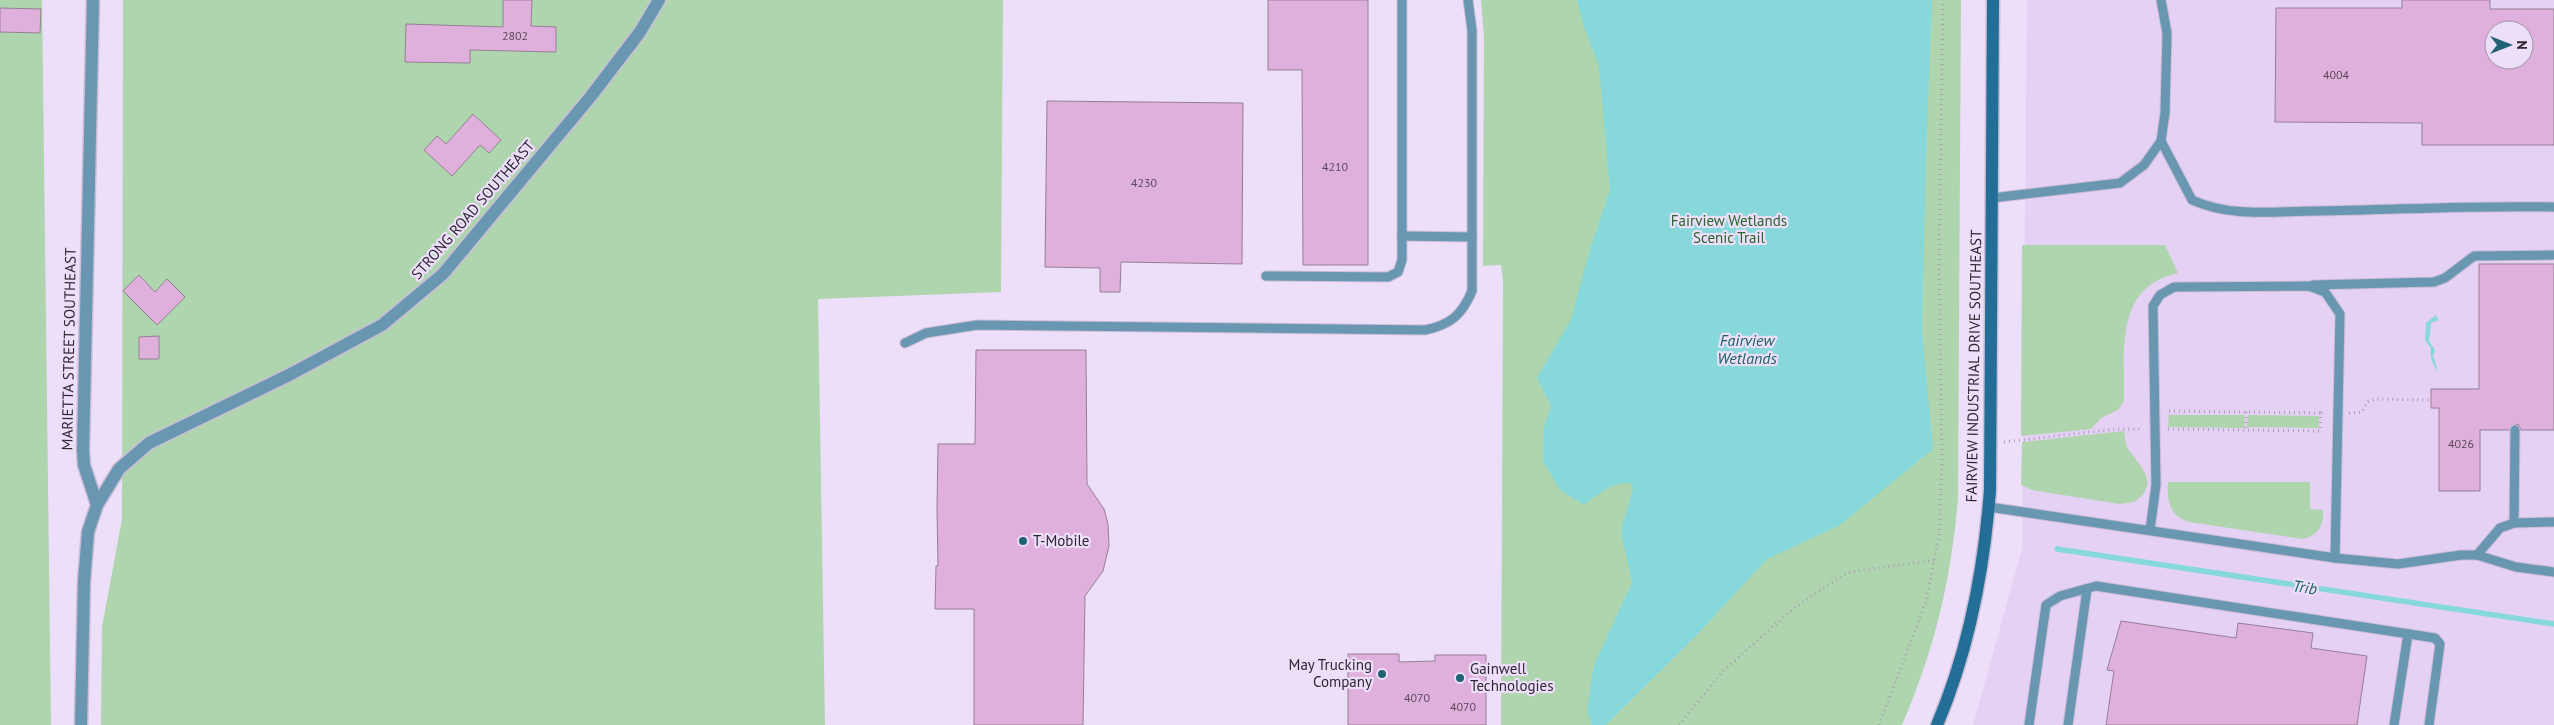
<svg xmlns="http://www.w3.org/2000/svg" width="2554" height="725" viewBox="0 0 2554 725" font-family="'PT Sans',sans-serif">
<rect width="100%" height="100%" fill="#eddefa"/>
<!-- built -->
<path fill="#e4d1f4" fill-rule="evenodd" d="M2027 0H2554V725H1973L2022 549ZM2494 30H2524V60H2494Z"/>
<!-- green -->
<g fill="#aed5ae">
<path d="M0 0H42L51 725H0Z"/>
<path d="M123 0H1003L1001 292 818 299 825 725H101L102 627 122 519Z"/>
<path d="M1481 0H1961L1958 498C1951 581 1935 648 1902 725H1501L1503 280 1501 265 1483 266 1484 37Z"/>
<path d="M2022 245H2165L2178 273C2114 287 2125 351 2124 401L2118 410 2101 418 2091 429 2021 436Z"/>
<path d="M2169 415H2244L2245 428 2168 427Z"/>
<path d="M2248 415 2319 416V428L2247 427Z"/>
<path d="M2124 431C2125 438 2125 444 2129 450 2141 468 2161 483 2134 502L2119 504 2032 490 2021 485 2022 442Z"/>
<path d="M2168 482H2310V509L2323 510C2324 525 2319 535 2303 539L2189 522C2169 516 2167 500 2168 482Z"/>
</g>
<!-- water -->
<g fill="#86d8db">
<path d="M1577 0H1932L1926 154 1922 332 1933 449 1840 525 1767 559 1696 636 1606 725H1592L1587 711 1594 665 1632 583 1621 531 1633 489 1632 484C1615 479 1597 496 1584 505L1560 490 1543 461 1544 428 1551 406 1537 378 1571 320 1589 253 1610 190 1599 66 1584 27Z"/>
<path d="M2436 315 2438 320 2431 323 2429 341 2435 350 2433 356 2438 371C2432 365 2430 356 2431 348L2425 340 2426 323Z"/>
</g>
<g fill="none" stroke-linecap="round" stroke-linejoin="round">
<!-- stream -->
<path stroke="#86d8db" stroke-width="5.5" d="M2057 549 2554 624"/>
</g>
<!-- building -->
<g fill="#e0b0dc" stroke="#967f94" fill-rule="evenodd">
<path d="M503 0H532L531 26 556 27V52L470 50V63L405 62 406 24 503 27Z"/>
<path d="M1268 0H1368V265H1303L1302 70H1268Z"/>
<path d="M2402 0H2490V9H2554V145H2422V123L2275 122 2276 8H2402ZM2494 30H2524V60H2494Z"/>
<path d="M0 8 41 9 40 33 0 32Z"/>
<path d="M1047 101 1243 103 1242 264 1121 262 1120 292H1100V268L1045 267Z"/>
<path d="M473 114 501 140 489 153 480 145 452 176 424 150 437 136 446 144Z"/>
<path d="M2479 264H2554V430H2521L2519 425 2515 424 2509 430H2480V491H2439V408H2431V389H2479Z"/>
<path d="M139 275 155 292 167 279 185 297 157 325 123 291Z"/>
<path d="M159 336V359H139V337Z"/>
<path d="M976 350H1086L1087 484 1104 509 1108 524 1109 546 1103 571 1085 596 1083 725H974V609H935L936 566H938L937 509 938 444H975Z"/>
<path d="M2121 621 2236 638 2238 623 2313 633 2311 648 2367 656 2357 725H2106L2114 671 2107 670Z"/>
<path d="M1348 654H1399V662L1435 661V655H1486V725H1348Z"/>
</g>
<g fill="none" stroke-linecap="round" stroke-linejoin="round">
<defs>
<g id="service">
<path d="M2161 141 2192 200C2232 218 2273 211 2315 211 2395 210 2474 205 2554 207"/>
<path d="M1992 198 2120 183 2144 165 2161 141 2165 113 2167 33 2161 0"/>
<path d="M1402 236 1472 237"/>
<path d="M1266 276 1388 277 1398 272 1402 260V0"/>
<path d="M2313 285 2434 282 2445 278 2474 256 2554 255"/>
<path d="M905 343 926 333 977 325 1425 330C1450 325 1462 315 1472 291V30L1468 0"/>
<path d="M1989 507 2335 558 2398 564 2461 555H2477L2516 567 2554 572"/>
<path d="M2514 523 2515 430"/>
<path d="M2150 530 2156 485 2153 306 2160 295 2174 287 2309 286 2325 292 2340 314 2335 558"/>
<path d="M2477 555 2500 528 2514 523 2554 522"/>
<path d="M2029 725 2046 605 2060 596 2096 586 2435 638 2440 644 2429 725"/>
<path d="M2068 725 2087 589"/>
<path d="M2394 725 2408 634"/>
</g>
<path id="minor" d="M93 0 83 450 84 465 97 505"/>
<path id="tertiary" d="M81 725 84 582 88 532 97 505 119 469 149 443 289 375 382 325 443 274 591 96 640 32 659 0"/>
<path id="secondary" d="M1937 725C1969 650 1984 571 1990 490L1993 0"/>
</defs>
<!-- service casing -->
<use href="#service" stroke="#cabdd6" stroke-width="11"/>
<!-- minor casing -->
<use href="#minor" stroke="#cabdd6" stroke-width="15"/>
<!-- tertiary casing -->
<use href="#tertiary" stroke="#cabdd6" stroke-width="15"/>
<!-- secondary casing -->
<use href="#secondary" stroke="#cabdd6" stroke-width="15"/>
<!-- path -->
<g stroke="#aca0b6" stroke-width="3" stroke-dasharray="1 4" stroke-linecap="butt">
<path d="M2169 411 2321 413"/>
<path d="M2246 412V430"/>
<path d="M2349 413 2362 412 2367 402 2376 399 2430 400"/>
<path d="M2168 429 2320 431 2321 413H2325"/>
<path d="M2004 442 2116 429H2142"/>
<path d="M1679 725 1722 672 1794 608 1836 580 1850 572 1935 560"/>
<path d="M1879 725 1926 602 1939 536 1942 466 1939 258 1943 0"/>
</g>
<!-- service -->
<use href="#service" stroke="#6996b1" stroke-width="9"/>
<!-- minor -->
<use href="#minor" stroke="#6996b1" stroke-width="12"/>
<!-- tertiary -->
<use href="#tertiary" stroke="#6996b1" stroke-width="12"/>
<!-- secondary -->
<use href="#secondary" stroke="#226e96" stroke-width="12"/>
</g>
<!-- markers -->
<g fill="#206175" stroke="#eddefa" stroke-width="2">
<circle cx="1023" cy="541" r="5"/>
<circle cx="1382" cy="674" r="5"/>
<circle cx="1460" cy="678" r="5"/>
</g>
<g text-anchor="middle" stroke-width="4.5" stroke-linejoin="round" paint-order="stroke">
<!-- number labels -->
<g font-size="12" fill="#5a495c">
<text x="515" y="40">2802</text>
<text x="2336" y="79">4004</text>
<text x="1335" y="171">4210</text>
<text x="1144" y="187">4230</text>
<text x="2461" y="448">4026</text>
<text x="1417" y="702">4070</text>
<text x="1463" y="711">4070</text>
</g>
<!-- street labels -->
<g font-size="15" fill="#2d2732" stroke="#eddefa">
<text transform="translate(473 210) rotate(-49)" y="5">STRONG ROAD SOUTHEAST</text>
<text transform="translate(69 349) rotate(-89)" y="5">MARIETTA STREET SOUTHEAST</text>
<text transform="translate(1974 366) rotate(-89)" y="5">FAIRVIEW INDUSTRIAL DRIVE SOUTHEAST</text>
</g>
<!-- park labels -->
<g font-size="15" fill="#27652b" stroke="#eddefa">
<text x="1729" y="226">Fairview Wetlands<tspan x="1729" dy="17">Scenic Trail</tspan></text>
</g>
<!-- poi labels -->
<g font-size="15" fill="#2d2732" stroke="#eddefa" text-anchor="start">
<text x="1033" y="546">T-Mobile</text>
<text x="1372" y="670" text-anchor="end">May Trucking<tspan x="1372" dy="17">Company</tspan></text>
<text x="1470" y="674">Gainwell<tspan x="1470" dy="17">Technologies</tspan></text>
</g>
<!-- water labels -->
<g font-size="16" font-style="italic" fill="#1d6163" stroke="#eddefa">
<text x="1747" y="346">Fairview<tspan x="1747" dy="18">Wetlands</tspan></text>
<text transform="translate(2305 587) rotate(9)" y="6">Trib</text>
</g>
</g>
<!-- north arrow -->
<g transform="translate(2509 45) rotate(90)"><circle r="24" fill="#eddefa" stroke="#a095aa"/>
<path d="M0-4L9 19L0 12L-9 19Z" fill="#206175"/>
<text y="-8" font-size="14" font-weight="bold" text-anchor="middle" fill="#2d2732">N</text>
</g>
</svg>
